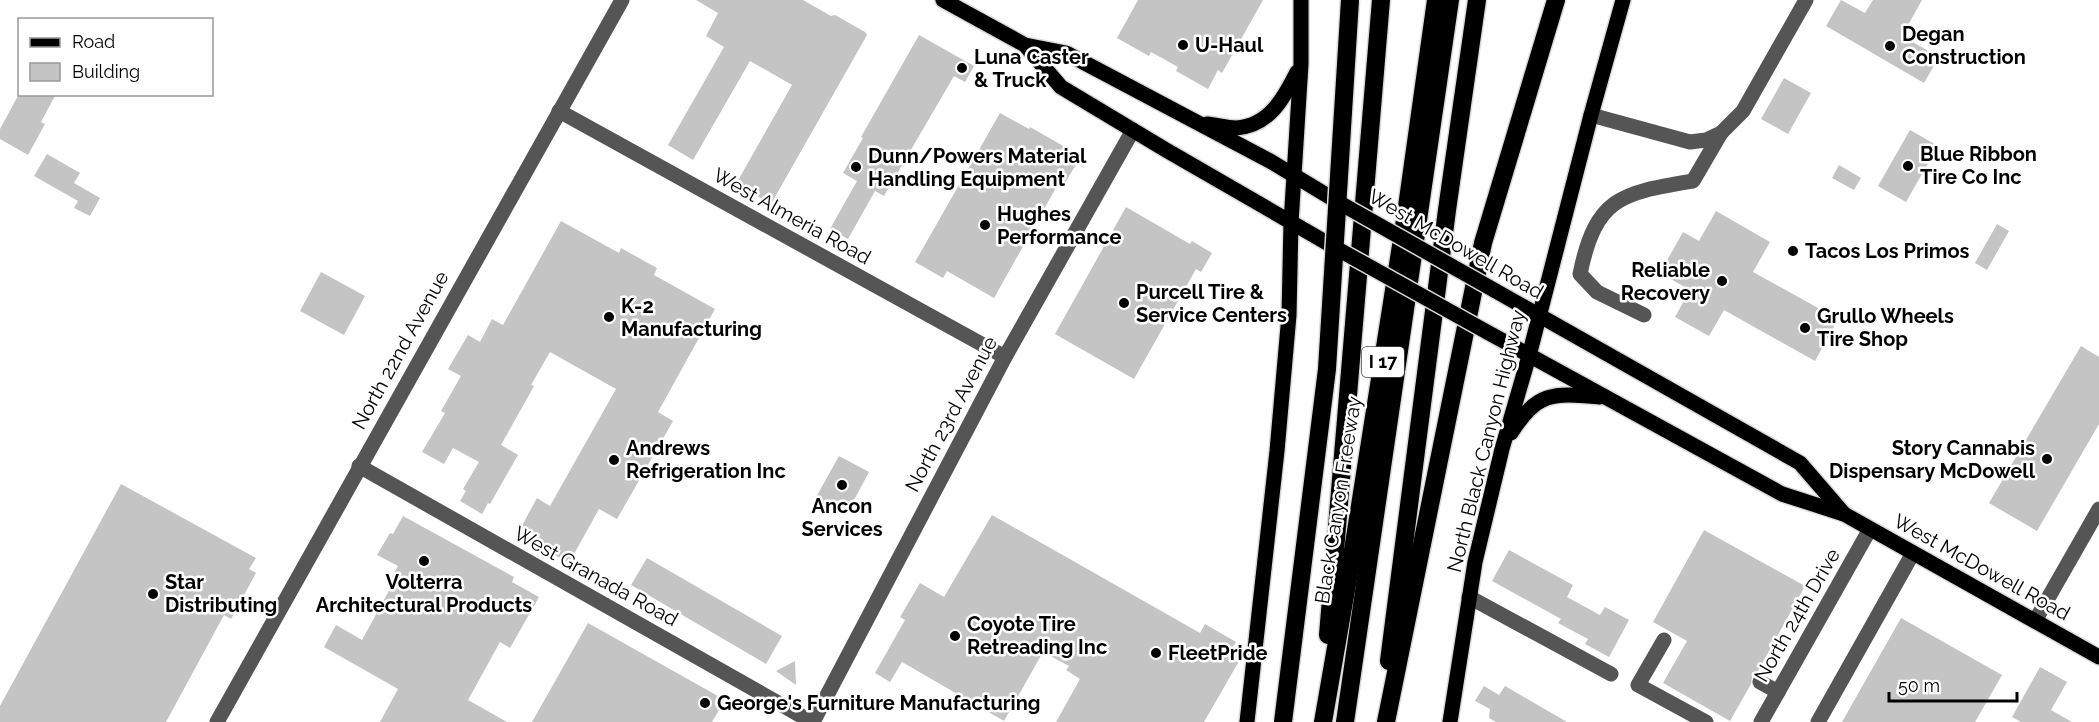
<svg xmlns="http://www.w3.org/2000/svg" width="2099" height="722" viewBox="0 0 2099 722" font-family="Raleway,sans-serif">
<rect width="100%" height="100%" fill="#fff"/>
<!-- building -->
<g fill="#c4c4c4">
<path d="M696 0H803L831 16 835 15 865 32 867 35 771 204 736 184 792 85 750 61 693 160 668 145 724 47 706 36 718 13Z"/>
<path d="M1138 0H1263L1222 73 1218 70 1208 89 1176 71 1178 67 1151 52 1149 56 1117 38Z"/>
<path d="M1841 0 1865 13 1873 0H1922L1902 36 1939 57 1924 83 1826 26Z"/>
<path d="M919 35 974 66 965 82 954 76 884 196 875 191 848 239 830 229 857 181 843 173 863 138 861 137Z"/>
<path d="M1784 78 1811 93 1788 134 1761 119Z"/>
<path d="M19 94H56L41 122 45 124 28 155 0 139V129Z"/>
<path d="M1000 113 1029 129 1030 127 1081 156 1062 188 1057 186 994 298 947 271 943 278 915 262Z"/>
<path d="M1910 130 1938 146 1906 202 1878 186Z"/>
<path d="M47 154 80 173 74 183 100 198 90 216 74 208 78 201 34 176Z"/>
<path d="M1839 165 1861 178 1854 190 1832 178Z"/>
<path d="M1126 207 1190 244 1192 241 1212 253 1201 272 1196 269 1134 379 1055 334Z"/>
<path d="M1716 211 1770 242 1753 272 1838 319 1815 361 1724 310 1709 336 1675 317 1690 290 1660 273 1683 232 1699 241Z"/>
<path d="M561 221 619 253 621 248 657 268 654 275 715 309 658 412 673 421 617 519 599 509 569 563 531 542 533 539 519 531 537 498 550 506 616 389 550 352 531 385 534 386 501 445 518 455 490 504 488 503 482 514 460 501 466 491 463 489 479 462 453 448 444 464 422 452 445 413 441 411 461 376 448 369 468 335 480 342 492 319 503 325Z"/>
<path d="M1997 224 2009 231 1987 270 1975 263Z"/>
<path d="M321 272 365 296 344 335 300 311Z"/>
<path d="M2081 346 2099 357V424L2037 531 1989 503Z"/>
<path d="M839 456 869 472 846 515 815 499Z"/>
<path d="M121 484 256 558 249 569 256 573 231 619 224 615 166 722H0V706Z"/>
<path d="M992 515 1200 633 1205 624 1236 642 1231 650 1242 656 1204 722H1056L1080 679 1066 670 1069 666 1043 652 1004 721 902 662 890 682 875 673 905 620 900 617 920 583 944 597Z"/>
<path d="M403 516 514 577 512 582 539 597 510 648 500 642 468 700 507 722H380L398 689 324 647 336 625 362 640 391 587 387 585 398 566 377 555 390 533 393 534Z"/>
<path d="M1704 530 1805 586 1757 673 1752 677 1751 684 1730 721 1663 683 1687 641 1653 622Z"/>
<path d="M1509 550 1573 585 1567 597 1600 615 1605 607 1629 620 1609 657 1585 644 1588 639 1558 623 1561 619 1492 581Z"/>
<path d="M647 558 782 636 766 664 631 585Z"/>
<path d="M1901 618 2002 675 1975 722H1842Z"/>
<path d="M588 623 725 700 712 722H532Z"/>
<path d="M795 661 796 685 776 671Z"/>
<path d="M2040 667 2067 682 2051 710 2072 722H2021L2012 717Z"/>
<path d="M1484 686 1499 695 1505 686 1567 722H1496L1489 718 1490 709 1475 701Z"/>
</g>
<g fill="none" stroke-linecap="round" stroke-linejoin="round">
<defs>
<g id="major">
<path d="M943 0 1025 45 1066 53 1270 161 1338 202"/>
<path d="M1025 45 1061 87 1166 150 1334 247"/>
<path d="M1207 124C1217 125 1227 128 1236 128 1269 126 1284 98 1297 72"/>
<path d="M1494 290 1800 463 1844 514"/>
<path d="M1487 332 1782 494 1844 514 2099 657"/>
<path d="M1511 433C1538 391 1553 393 1600 397"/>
<path d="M1247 722 1277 451 1289 315 1291 223 1301 64V0"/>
<path d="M1450 722 1475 562 1502 449 1529 356 1591 115 1623 0"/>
</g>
<g id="highway">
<path d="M1328 635 1381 0"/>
<path d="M1389 661 1447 210 1477 0"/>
<path d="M1323 722 1353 550 1406 214 1436 0"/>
<path d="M1345 722 1450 0"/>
<path d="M1386 722 1483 243 1556 0"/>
</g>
</defs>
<!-- major casing -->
<use href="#major" stroke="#dbdbdb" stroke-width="18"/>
<!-- highway casing -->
<use href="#highway" stroke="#dbdbdb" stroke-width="21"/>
<!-- minor -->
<g stroke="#555" stroke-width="15">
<path d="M559 111 1005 357"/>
<path d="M1591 115 1690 142 1706 140 1721 133 1743 111 1806 0"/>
<path d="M1644 315 1597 292 1580 274C1596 196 1622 193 1693 181L1721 133"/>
<path d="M359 466 812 722"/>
<path d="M1469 597 1611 674"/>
<path d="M2035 621 2099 509"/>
<path d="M1664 640 1638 685 1706 722"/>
<path d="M1760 682 1778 692"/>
<path d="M217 722 622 0"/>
<path d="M813 722 1005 357 1133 130"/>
<path d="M1761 722 1870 529"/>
<path d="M1818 722 1913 553"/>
</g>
<!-- major -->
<use href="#major" stroke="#000" stroke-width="15"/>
<!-- highway -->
<use href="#highway" stroke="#000" stroke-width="18"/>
<defs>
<g id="major-bridge">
<path d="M1338 202 1494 290"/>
<path d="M1334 247 1487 332"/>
</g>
<path id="highway-bridge" d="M1283 722 1327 369 1350 0"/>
</defs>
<!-- major-bridge casing -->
<use href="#major-bridge" stroke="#dbdbdb" stroke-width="18" stroke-linecap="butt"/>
<!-- highway-bridge casing -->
<use href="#highway-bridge" stroke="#dbdbdb" stroke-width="21" stroke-linecap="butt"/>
<!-- major-bridge -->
<use href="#major-bridge" stroke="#000" stroke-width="15"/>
<!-- highway-bridge -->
<use href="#highway-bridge" stroke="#000" stroke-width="18"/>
</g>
<!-- markers -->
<g fill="#000" stroke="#fff" stroke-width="2">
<circle cx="1183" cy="45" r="6"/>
<circle cx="1890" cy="46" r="6"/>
<circle cx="962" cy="68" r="6"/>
<circle cx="1908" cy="166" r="6"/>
<circle cx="856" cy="167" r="6"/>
<circle cx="985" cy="225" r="6"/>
<circle cx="1793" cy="251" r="6"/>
<circle cx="1722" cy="281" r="6"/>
<circle cx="1124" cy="303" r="6"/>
<circle cx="609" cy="317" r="6"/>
<circle cx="1805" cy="328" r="6"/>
<circle cx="2047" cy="459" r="6"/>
<circle cx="614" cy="460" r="6"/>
<circle cx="842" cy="485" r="6"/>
<circle cx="424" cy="561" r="6"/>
<circle cx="153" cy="594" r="6"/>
<circle cx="955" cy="636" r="6"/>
<circle cx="1156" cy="653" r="6"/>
<circle cx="705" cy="703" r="6"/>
</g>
<g text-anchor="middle" stroke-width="5" stroke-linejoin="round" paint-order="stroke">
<!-- shield labels -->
<rect fill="#fff" stroke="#4c4c4c" stroke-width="1.5" x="1362" y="347" width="42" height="30" rx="4.5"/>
<g font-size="18" font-weight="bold" fill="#000">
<text x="1383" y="368">I 17</text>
</g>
<!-- poi labels -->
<g font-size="20" font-weight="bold" fill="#000" stroke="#fff" text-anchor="start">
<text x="1902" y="41">Degan<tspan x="1902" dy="23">Construction</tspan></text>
<text x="1195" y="52">U-Haul</text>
<text x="974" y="64">Luna Caster<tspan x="974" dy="23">&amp; Truck</tspan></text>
<text x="1920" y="161">Blue Ribbon<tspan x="1920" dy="23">Tire Co Inc</tspan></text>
<text x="868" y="163">Dunn/Powers Material<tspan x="868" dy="23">Handling Equipment</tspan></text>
<text x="997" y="221">Hughes<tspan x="997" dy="23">Performance</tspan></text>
<text x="1805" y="258">Tacos Los Primos</text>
<text x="1710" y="277" text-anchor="end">Reliable<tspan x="1710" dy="23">Recovery</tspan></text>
<text x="1136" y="299">Purcell Tire &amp;<tspan x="1136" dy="23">Service Centers</tspan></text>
<text x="621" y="313">K-2<tspan x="621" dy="23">Manufacturing</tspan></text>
<text x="1817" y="323">Grullo Wheels<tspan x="1817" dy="23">Tire Shop</tspan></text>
<text x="626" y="455">Andrews<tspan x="626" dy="23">Refrigeration Inc</tspan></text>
<text x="2035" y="455" text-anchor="end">Story Cannabis<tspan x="2035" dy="23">Dispensary McDowell</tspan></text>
<text x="842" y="513" text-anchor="middle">Ancon<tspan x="842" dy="23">Services</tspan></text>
<text x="165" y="589">Star<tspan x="165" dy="23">Distributing</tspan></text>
<text x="424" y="589" text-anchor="middle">Volterra<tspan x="424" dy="23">Architectural Products</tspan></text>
<text x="967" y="631">Coyote Tire<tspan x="967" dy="23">Retreading Inc</tspan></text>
<text x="1168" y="660">FleetPride</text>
<text x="717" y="710">George's Furniture Manufacturing</text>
</g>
<!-- street labels -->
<g font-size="20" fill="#000" stroke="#fff">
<text transform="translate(792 216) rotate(29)" y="7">West Almeria Road</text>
<text transform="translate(1456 244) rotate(30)" y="7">West McDowell Road</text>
<text transform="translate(400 350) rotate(-61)" y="7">North 22nd Avenue</text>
<text transform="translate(951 414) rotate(-62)" y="7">North 23rd Avenue</text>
<text transform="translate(1486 441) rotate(-76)" y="7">North Black Canyon Highway</text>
<text transform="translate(1338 500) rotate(-81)" y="7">Black Canyon Freeway</text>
<text transform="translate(1982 567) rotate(29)" y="7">West McDowell Road</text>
<text transform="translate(596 576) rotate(29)" y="7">West Granada Road</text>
<text transform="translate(1797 615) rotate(-60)" y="7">North 24th Drive</text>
</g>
</g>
<!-- legend -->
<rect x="18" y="18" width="195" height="78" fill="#ffffff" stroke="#999999" stroke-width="1.5"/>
<rect x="30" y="38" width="30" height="9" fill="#000000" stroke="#999999" stroke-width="1.5"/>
<text x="72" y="48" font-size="18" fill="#000000">Road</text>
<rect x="30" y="63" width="30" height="18" fill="#c4c4c4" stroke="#999999" stroke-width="1.5"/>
<text x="72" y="78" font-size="18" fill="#000000">Building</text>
<!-- scale -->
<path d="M1889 692v9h128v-9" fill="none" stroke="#000000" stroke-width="3"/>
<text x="1898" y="692" font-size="18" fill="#000000" stroke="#ffffff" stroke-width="4.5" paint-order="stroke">50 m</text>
</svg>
